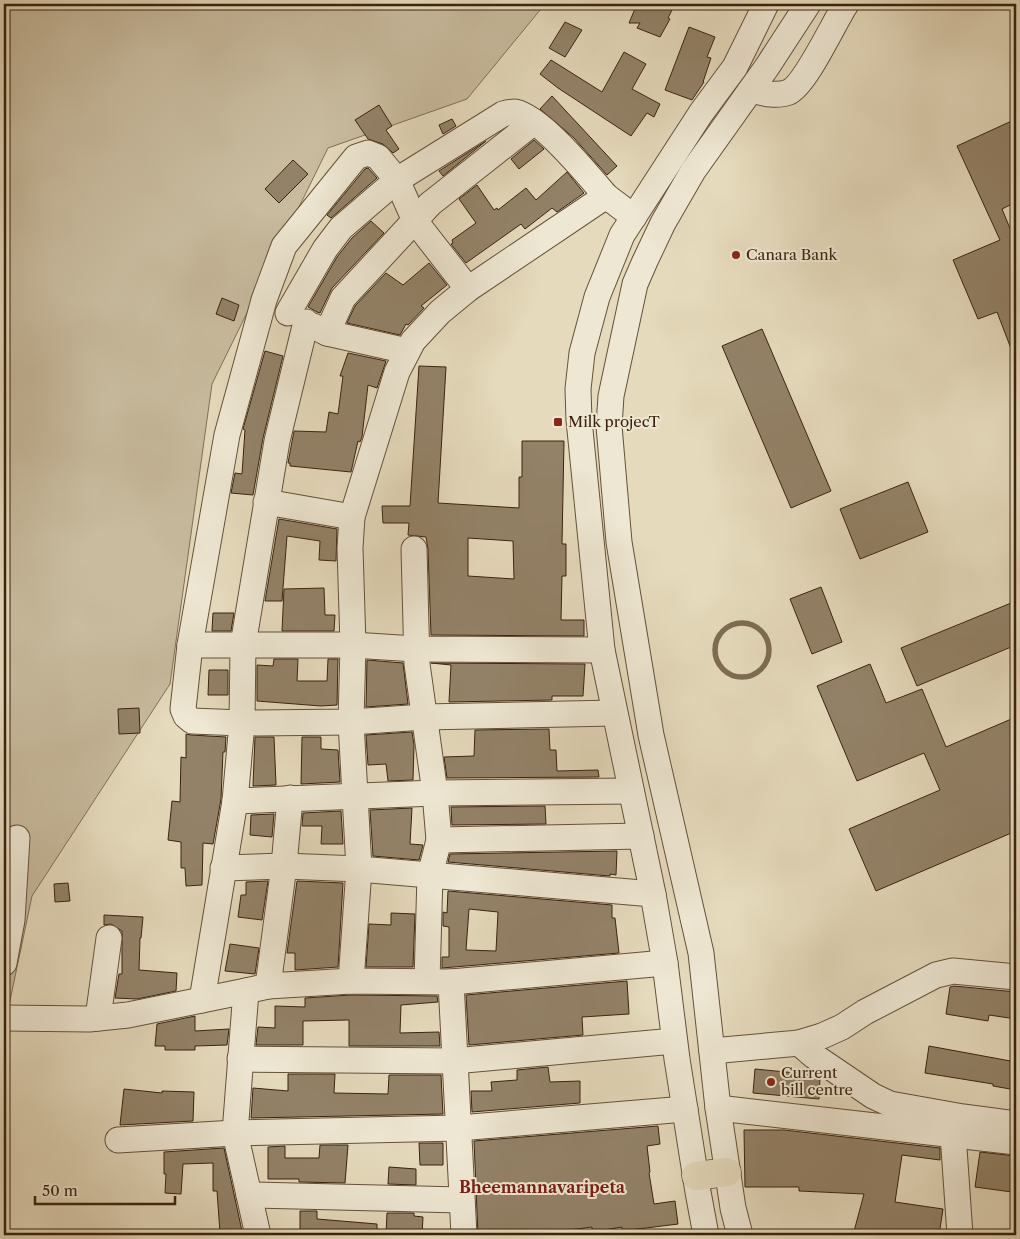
<svg xmlns="http://www.w3.org/2000/svg" width="1020" height="1239" viewBox="0 0 1020 1239" font-family="'Libre Caslon Text',serif">
<rect width="100%" height="100%" fill="#e5dabc"/>
<filter id="stains"><feTurbulence type="fractalNoise" baseFrequency=".004" numOctaves="4"/><feColorMatrix values="0 0 0 0 .2 0 0 0 0 .09 0 0 0 0 .02 0 0 0 .5 -.17"/></filter>
<radialGradient id="worn" r=".72"><stop offset=".6" stop-color="#630" stop-opacity="0"/><stop offset="1" stop-color="#630" stop-opacity=".3"/></radialGradient>
<!-- green -->
<path fill="#c8bb9e" stroke="#816f56" d="M4 4H545L467 99 328 148 212 384 170 684 32 896 4 1029Z"/>
<g fill="none" stroke-linecap="round" stroke-linejoin="round">
<!-- stream -->
<circle stroke="#7e6c53" stroke-width="5.5" cx="742" cy="650" r="27"/>
</g>
<!-- building -->
<g fill="#938268" stroke="#3a230e" fill-rule="evenodd">
<path d="M637 4H675L668 18 670 19 660 37 637 28 640 23H629Z"/>
<path d="M565 22 582 30 565 57 549 48Z"/>
<path d="M689 27 715 37 707 57 711 58 703 82H704L692 100 665 90Z"/>
<path d="M624 52 646 64 632 89 660 104 654 117 647 113 631 136 558 88 540 74 551 60 602 92Z"/>
<path d="M552 96 617 166 607 175 574 138 540 109Z"/>
<path d="M379 105 392 126 386 130 399 149 393 153 383 144 368 139 355 120Z"/>
<path d="M452 119 456 126 443 134 439 125Z"/>
<path d="M1016 119V202L1002 209 1016 243 1015 359 997 312 978 319 953 260 1000 240 957 146Z"/>
<path d="M534 140 544 149 519 169 511 159Z"/>
<path d="M486 141 443 176 439 171Z"/>
<path d="M293 160 308 174 279 203 265 189Z"/>
<path d="M368 168 377 178 331 218 327 215 365 169Z"/>
<path d="M567 172 584 193 557 212 552 208 525 229 521 224 466 263 451 244 453 243 452 240 476 223 459 199 477 185 494 210 497 208 498 210 526 188 536 200Z"/>
<path d="M371 221 384 233 332 288 320 313 317 312 308 307 337 257 352 238Z"/>
<path d="M429 263 447 285 421 306 424 308 408 325 406 324 400 335 347 323 355 306 386 273 403 285Z"/>
<path d="M222 298 239 305 234 321 216 314Z"/>
<path d="M762 329 831 491 791 508 722 346Z"/>
<path d="M265 351 283 356 263 438 253 495 231 493 235 473 242 474 245 430 243 429Z"/>
<path d="M348 353 386 361 377 388 368 385 362 437 360 442 358 441 351 472 290 466V463H288L294 431 326 432 329 412 338 414 343 376H340Z"/>
<path d="M419 366 446 367 438 503 519 508V477H522V441H564L562 544H566V576H562L561 620H584V636L431 635 428 549 426 537 408 535 409 523H383L382 506H410ZM468 538 513 541 514 579 468 576Z"/>
<path d="M908 482 928 532 860 559 840 509Z"/>
<path d="M279 519 337 529 336 561 319 560 320 541 287 536 282 601H265Z"/>
<path d="M821 587 842 642 812 654 790 599Z"/>
<path d="M324 588 325 615H335L334 631H282L284 589Z"/>
<path d="M1016 601V645L917 686 901 648Z"/>
<path d="M213 613H234L231 631H212Z"/>
<path d="M274 659H298L297 681H327L328 659H338L337 705 321 706 257 701V665L273 666Z"/>
<path d="M367 660 403 663 408 704 366 707Z"/>
<path d="M431 663 585 664 583 696H552V700L449 702 451 665Z"/>
<path d="M870 664 886 703 922 689 946 747 1016 717V831L876 891 849 829 940 790 924 753 857 781 817 686Z"/>
<path d="M209 670H228V695H208Z"/>
<path d="M139 708 140 733 119 734 118 709Z"/>
<path d="M549 729 550 750H556L557 771 598 770 599 777 447 778 444 757 474 756 475 730Z"/>
<path d="M412 732 414 745 413 780 388 781 386 764 368 765 366 735Z"/>
<path d="M186 734 191 735 226 737 225 752H223L221 799 213 844 203 843 202 885 186 886 185 868H181V842L168 840 172 801 180 802 181 757 186 758Z"/>
<path d="M255 737H274L276 785 253 786Z"/>
<path d="M302 737H321V749L338 750 340 782 301 784Z"/>
<path d="M545 806 546 824 452 825 451 807Z"/>
<path d="M412 808 410 844 423 845 419 860 373 856 370 810Z"/>
<path d="M341 811 343 844H321L322 826H302L303 813Z"/>
<path d="M274 814 272 837 250 835 251 815Z"/>
<path d="M617 851 616 875 610 874V876L448 862 450 854Z"/>
<path d="M268 881 262 920 238 917 241 895H246V882Z"/>
<path d="M297 881 343 883 338 967 295 970V953H287Z"/>
<path d="M68 883 70 901 55 902 54 884Z"/>
<path d="M448 891 612 905V918H615L619 953 442 968V957H449V927L443 926V912L447 913ZM469 909 498 912 496 951 466 950Z"/>
<path d="M391 913 415 914 413 967H366L369 924 391 925Z"/>
<path d="M104 915 143 917 141 938H140L139 970 177 973 176 991 137 999 115 998 119 974H122V931L111 924 104 925Z"/>
<path d="M230 944 259 948 255 974 225 971Z"/>
<path d="M627 981 629 1014 582 1017 583 1035 469 1045 466 995Z"/>
<path d="M954 986 1016 992V1019L989 1015 988 1021 946 1014 950 987Z"/>
<path d="M351 995 437 996 438 1002 401 1005 400 1033 439 1032 440 1046H349V1020L303 1021V1045H256L258 1027 275 1028V1006L305 1007V998Z"/>
<path d="M195 1016V1031L229 1029 227 1045 195 1046V1050H165V1046H155L157 1024Z"/>
<path d="M929 1046 1016 1062V1090L993 1086V1084L925 1073Z"/>
<path d="M548 1067 550 1082 580 1081V1103L472 1112 471 1091H492L491 1082 517 1080V1070Z"/>
<path d="M755 1069 816 1075 820 1078 819 1099 753 1093Z"/>
<path d="M288 1074H335L334 1093 388 1094 389 1075H441L443 1114 251 1118 253 1088 288 1091Z"/>
<path d="M124 1089 162 1093V1091L194 1092 193 1121 120 1125Z"/>
<path d="M658 1126 660 1144 647 1146 650 1172 649 1173 654 1204 675 1201 678 1224 622 1231V1227L592 1232V1227L532 1235H478L474 1141Z"/>
<path d="M744 1130H784L940 1148V1160L902 1155 895 1202 943 1209 939 1235H853L864 1194 799 1191V1187H745Z"/>
<path d="M419 1143H443V1165H420Z"/>
<path d="M320 1145H348L345 1183 299 1182V1179H268V1147L285 1146V1158H319Z"/>
<path d="M224 1148 242 1231 220 1233 217 1191H213V1163L183 1164 181 1194 165 1193 166 1174H164V1152Z"/>
<path d="M980 1152 1016 1156 1012 1192 975 1187Z"/>
<path d="M389 1167 416 1169V1185L388 1184Z"/>
<path d="M300 1211H317V1219L377 1224V1235H300Z"/>
<path d="M387 1213H414V1216L423 1217 422 1235H386Z"/>
</g>
<g fill="none" stroke-linecap="round" stroke-linejoin="round">
<defs>
<g id="minor">
<path d="M751 90C763 93 776 97 789 92 806 84 834 22 846 4"/>
<path d="M468 289 415 221 397 180 378 157 368 153 356 157 284 246 264 300 227 435 190 645 183 709 186 716 192 721 242 723 351 722 424 717 614 713"/>
<path d="M288 313 325 249 341 228 397 180 503 114C507 113 511 112 515 112 541 117 588 175 606 196"/>
<path d="M313 326 327 333 407 351"/>
<path d="M327 333 343 298 430 204 534 122"/>
<path d="M266 502 352 517"/>
<path d="M414 549 417 664 435 793 439 840 430 875 427 981"/>
<path d="M190 645H353L415 649 602 650"/>
<path d="M290 798 284 866 268 986 351 981 451 982 665 963"/>
<path d="M235 801 435 793 631 791"/>
<path d="M439 840 641 836"/>
<path d="M223 868 284 866 359 869 653 894"/>
<path d="M4 963 12 920 17 838"/>
<path d="M351 981 359 869 351 722 353 645 350 548 352 517 397 372 413 341 440 312 468 289 606 196 634 217"/>
<path d="M451 982 464 1235"/>
<path d="M202 1000 235 801 242 723 243 645 277 441 306 322"/>
<path d="M4 1018 89 1019 128 1015 246 991"/>
<path d="M98 1018 109 938"/>
<path d="M799 1043 814 1056 873 1096 890 1104 963 1117 1016 1124"/>
<path d="M712 1051 799 1043 822 1036 842 1027 865 1012 936 975 953 971 1016 977"/>
<path d="M240 1059 454 1061 674 1041"/>
<path d="M718 1108 1016 1142"/>
<path d="M953 1134 960 1235"/>
<path d="M118 1140 235 1133 459 1128 685 1109"/>
<path d="M249 1195 461 1200"/>
<path d="M258 1235 235 1133 246 991 268 986"/>
<path d="M706 1235 698 1192 677 1059 665 963 653 894 602 650 579 420 578 389 582 353 597 297 622 235 701 113 735 67 766 4"/>
<path d="M740 1235 733 1208 718 1108 701 953 651 735 619 542 609 426 611 396 635 284 645 261 663 223 693 171 767 67 808 4"/>
</g>
<path id="major" d="M696 1176 727 1172"/>
</defs>
<!-- minor casing -->
<use href="#minor" stroke="#65513a" stroke-width="27"/>
<!-- major casing -->
<use href="#major" stroke="#3a230e" stroke-width="29"/>
<!-- minor -->
<use href="#minor" stroke="#eee7d3" stroke-width="25"/>
<!-- major -->
<use href="#major" stroke="#e5dabc" stroke-width="28"/>
</g>
<!-- markers -->
<g fill="#8f2418" stroke="#eee7d3" stroke-width="2">
<circle cx="736" cy="255" r="5"/>
<rect x="553" y="417" width="10" height="10" rx="2.5"/>
<circle cx="771" cy="1082" r="5"/>
</g>
<g text-anchor="middle" stroke-width="4" stroke-linejoin="round" paint-order="stroke">
<!-- poi labels -->
<g font-size="15" fill="#3a230e" stroke="#eee7d3" text-anchor="start">
<text x="746" y="260">Canara Bank</text>
<text x="568" y="427">Milk projecT</text>
<text x="781" y="1078">Current<tspan x="781" dy="17">bill centre</tspan></text>
</g>
<!-- neighbourhood labels -->
<g font-size="16" font-weight="bold" fill="#7a1f14" stroke="#eee7d3">
<text x="542" y="1193">Bheemannavaripeta</text>
</g>
</g>
<!-- margin -->
<rect width="1020" height="1239" fill="none" stroke="#e5dabc" stroke-width="20"/>
<rect x="5" y="5" width="1010" height="1229" fill="none" stroke="#3a230e" stroke-width="2.5"/>
<rect x="10" y="10" width="1000" height="1219" fill="none" stroke="#3a230e"/>
<!-- scale -->
<path d="M35 1196v8h140v-8" fill="none" stroke="#3a230e" stroke-width="2.5"/>
<text x="42" y="1196" font-size="15" fill="#3a230e" stroke="#eee7d3" stroke-width="4" paint-order="stroke">50 m</text>
<rect width="100%" height="100%" filter="url(#stains)"/>
<rect width="100%" height="100%" fill="url(#worn)"/>
</svg>
